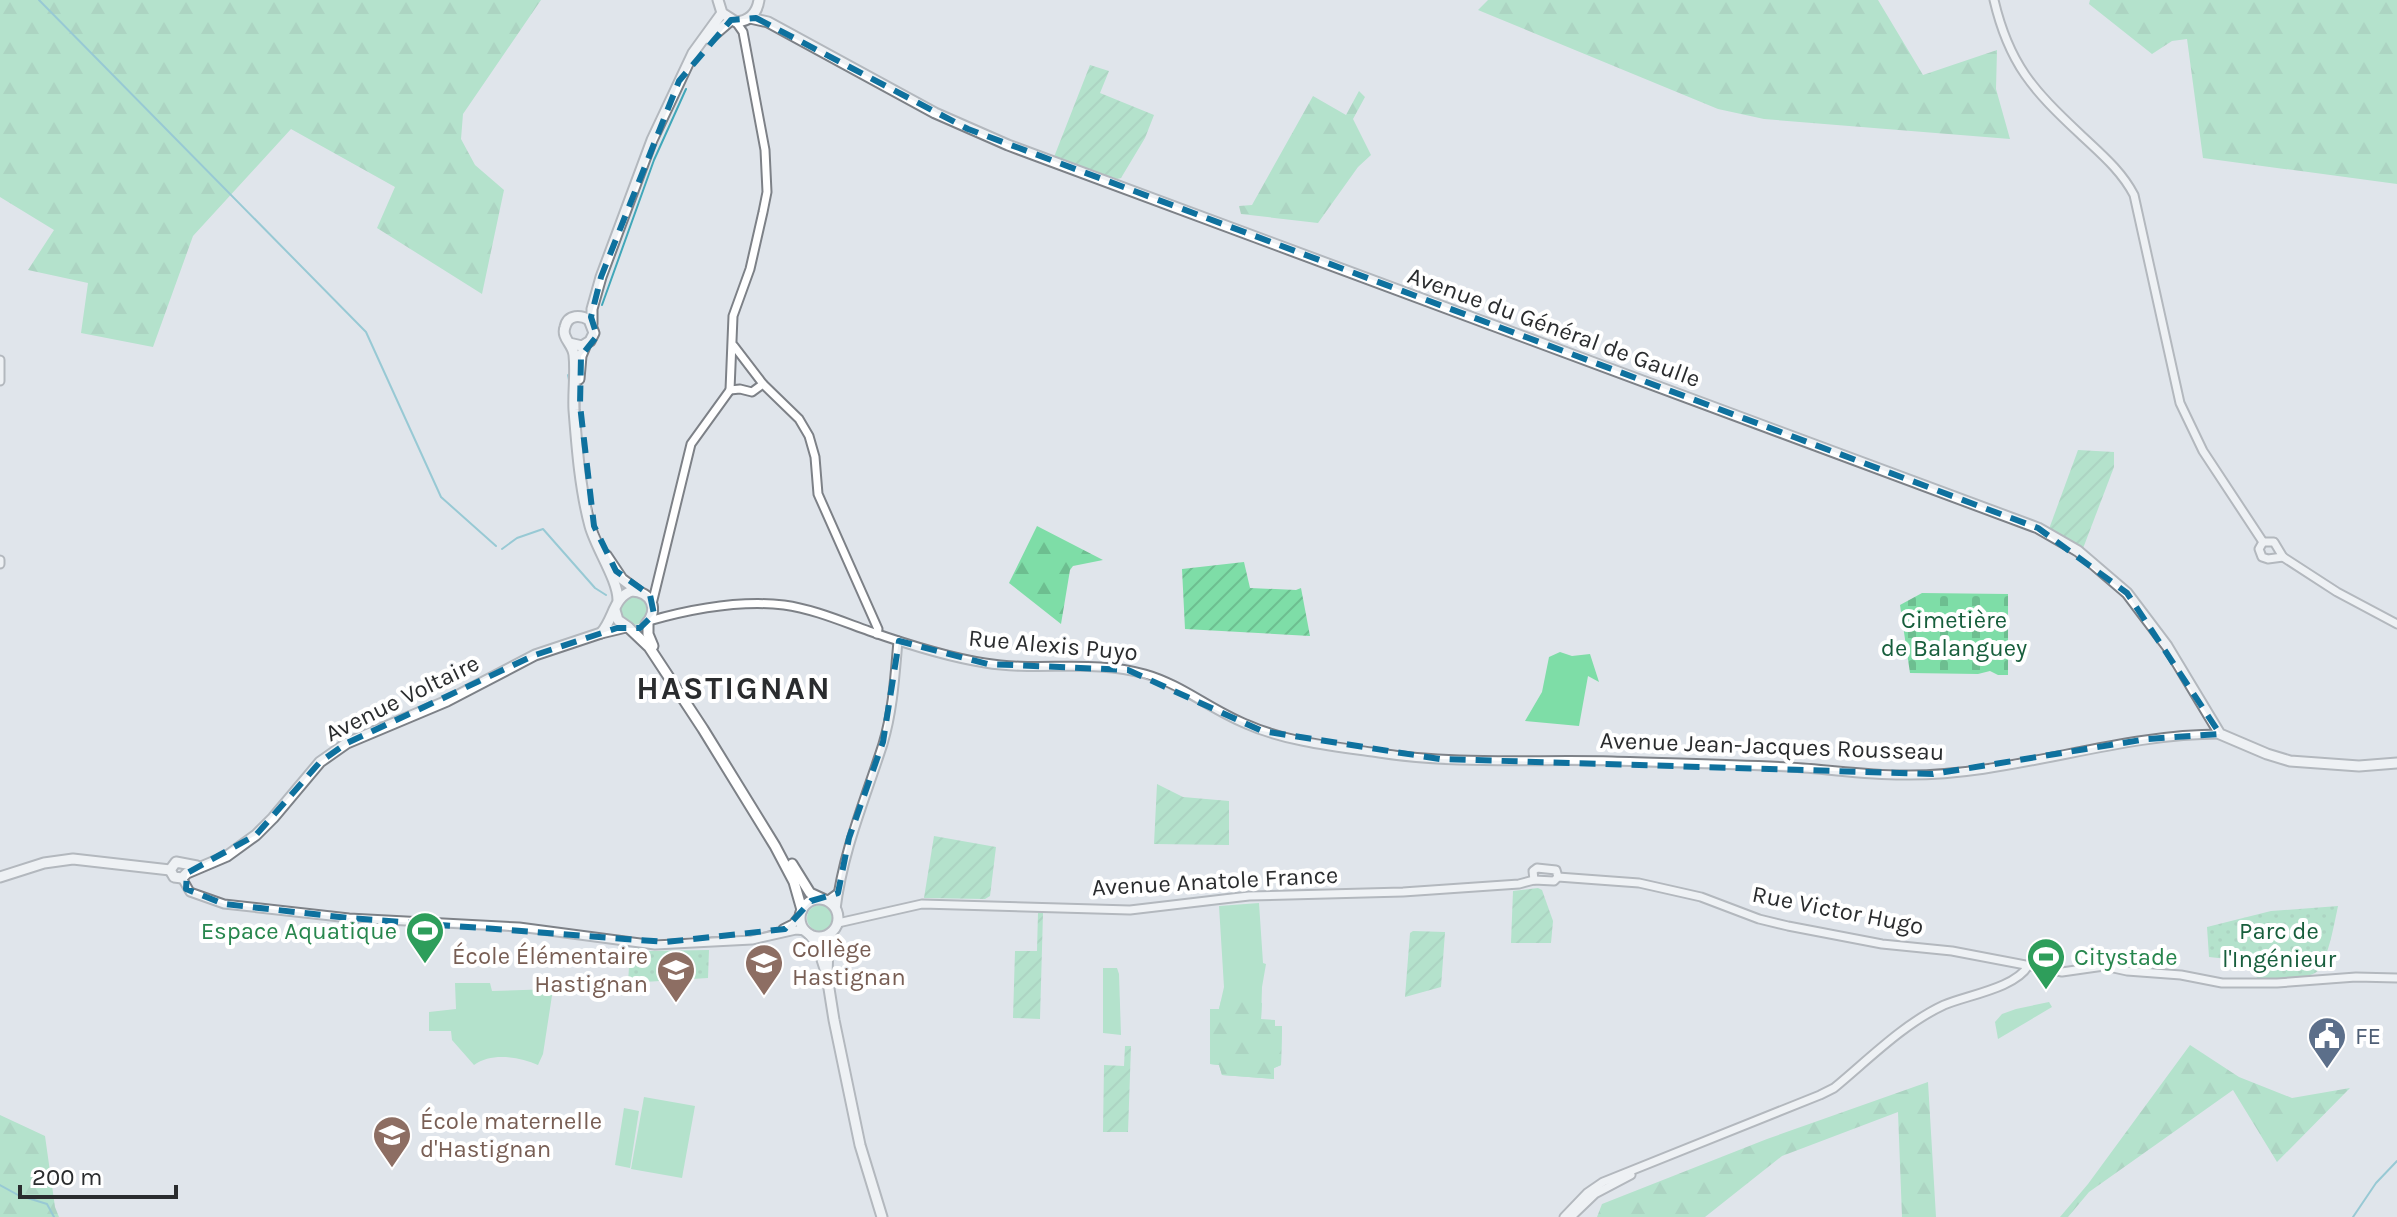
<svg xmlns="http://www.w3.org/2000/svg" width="2397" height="1217" viewBox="0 0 2397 1217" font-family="Karla,sans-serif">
<defs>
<pattern id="forest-firs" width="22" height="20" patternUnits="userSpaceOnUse" patternTransform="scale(2)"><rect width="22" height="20" fill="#7edda7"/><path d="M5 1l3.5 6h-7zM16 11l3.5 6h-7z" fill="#6dbe90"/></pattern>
<pattern id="cemetery-stones" width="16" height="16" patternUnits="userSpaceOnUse" patternTransform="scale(2)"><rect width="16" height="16" fill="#7edda7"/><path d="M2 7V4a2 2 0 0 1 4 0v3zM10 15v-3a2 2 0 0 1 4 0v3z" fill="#6dbe90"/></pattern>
<pattern id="park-dots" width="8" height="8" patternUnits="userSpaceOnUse" patternTransform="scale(2)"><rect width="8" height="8" fill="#7edda7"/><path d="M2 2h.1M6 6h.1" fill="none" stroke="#6dbe90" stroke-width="1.8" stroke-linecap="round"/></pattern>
<pattern id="garden-furrows" width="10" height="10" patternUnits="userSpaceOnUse" patternTransform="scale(2)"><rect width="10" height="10" fill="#7edda7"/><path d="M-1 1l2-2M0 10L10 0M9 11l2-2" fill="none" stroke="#6dbe90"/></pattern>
</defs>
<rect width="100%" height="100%" fill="#e0e5eb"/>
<!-- grass -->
<g fill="#7edda7">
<circle cx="634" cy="610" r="15"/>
<path d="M1560 652 1572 656 1590 654 1599 682 1588 676 1579 726 1525 721 1542 692 1549 657Z"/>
<path d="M1259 903 1263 963 1266 964 1262 987 1261 1019 1275 1020V1026H1282L1281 1065 1274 1068V1079L1222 1075 1219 1065 1210 1064V1009H1219L1224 987 1219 906Z"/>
<circle cx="820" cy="918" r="13"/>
<path d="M1103 968H1117L1119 974 1121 1035 1103 1033Z"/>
<path d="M455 983H490L492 991 553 989 543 1054 538 1065C519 1057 492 1052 474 1065L452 1040 451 1031H429V1012L456 1009Z"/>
<path d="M2049 1002 2052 1007 1998 1039 1995 1022 2002 1014 2016 1009Z"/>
<path d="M644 1097 695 1106 682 1178 631 1169Z"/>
<path d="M624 1108 639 1111 630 1168 615 1165Z"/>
</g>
<!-- forest -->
<g fill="url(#forest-firs)">
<path d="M0 0H541L463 114 461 139 475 165 504 190 482 294 377 228 395 187 291 129 193 236 153 347 81 333 88 283 28 270 54 230 0 197Z"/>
<path d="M1488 0H1878L1923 75 1997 50 1996 89 2010 139 1764 119 1718 109 1478 10Z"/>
<path d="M2090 0H2397V184L2203 158 2187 39 2172 41 2152 54 2089 4Z"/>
<path d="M1359 91 1365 97 1353 119 1371 155 1358 167 1318 223 1241 214 1239 206 1252 205 1313 96 1346 115Z"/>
<path d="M1037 526 1103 560 1073 566 1070 570 1061 624 1009 583Z"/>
<path d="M1221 1001 1262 1003 1261 1020H1275V1026H1282L1281 1065 1274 1068V1079L1222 1075 1219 1065 1210 1064V1009H1219Z"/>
<path d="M2190 1045 2239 1077 2292 1098 2350 1088 2277 1162 2233 1090 2089 1192 2068 1217H2060L2088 1184Z"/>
<path d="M1928 1082 1936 1217H1902L1898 1112 1782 1156 1705 1217H1597L1602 1204 1767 1139Z"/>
<path d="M0 1115 45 1136 55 1207 59 1217H0Z"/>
</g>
<!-- cemetery -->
<path fill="url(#cemetery-stones)" d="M1922 593 2008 594V675H1998L1990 671 1978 674 1910 673 1900 605Z"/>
<!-- park -->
<g fill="url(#park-dots)">
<path d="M2338 906C2335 920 2327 967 2315 973 2302 980 2272 979 2257 978L2254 971 2244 969 2237 960 2209 957 2207 927 2271 911Z"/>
<path d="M635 947 648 951 709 950 708 978 628 983 630 951Z"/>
</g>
<!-- garden -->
<g fill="url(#garden-furrows)">
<path d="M1090 65 1109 71 1100 93 1154 115 1145 138 1121 178 1117 179 1054 157Z"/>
<path d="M2078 450 2114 452V467L2082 551 2049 529Z"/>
<path d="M1244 562 1250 588 1296 590 1301 588 1310 636 1185 629 1182 569Z"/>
<path d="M1157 784 1183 797 1229 801V845L1154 844Z"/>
<path d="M934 836 996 847 990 896 985 899 924 898Z"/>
<path d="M1538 888 1542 890 1553 921 1551 943H1511L1513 891Z"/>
<path d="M1038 913H1043L1040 1019 1013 1018 1015 951H1037Z"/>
<path d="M1413 931 1445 932 1441 987 1405 997 1410 933Z"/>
<path d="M1125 1046H1131L1128 1132H1103L1104 1065 1124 1066Z"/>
</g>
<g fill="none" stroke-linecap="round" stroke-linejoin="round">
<!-- stream -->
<g stroke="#41a7b9" stroke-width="2">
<path d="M39 0 366 332 441 497 496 546"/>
<path d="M602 305 654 160 686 89"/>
<path d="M568 375 570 385"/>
<path d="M574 459 579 498"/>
<path d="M502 549 517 538 543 529 595 588 606 595"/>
<path d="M0 1185 18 1195 47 1204 54 1217"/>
<path d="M2353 1217 2376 1183 2397 1161"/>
</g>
<defs>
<g id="minor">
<path d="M1994 0C2009 64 2033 90 2080 134 2100 153 2121 170 2134 195L2180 403 2203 451 2263 542"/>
<path d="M734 346 763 384 799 419 809 436 815 457 818 494 878 629 877 634"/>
<path d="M0 360V381"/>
<path d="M730 390 740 389 752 392 763 384"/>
<path d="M2263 542H2274L2283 557 2337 592 2397 624"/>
<path d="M2263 542 2259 549 2262 557 2268 559 2283 557"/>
<path d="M0 560V564"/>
<path d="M652 604 691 444 730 390 733 316 750 269 763 212 767 192 765 150 743 32 736 22"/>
<path d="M649 621C691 609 740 600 784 605 813 609 841 621 869 631 906 644 946 657 985 663 1038 672 1092 659 1145 674 1181 684 1211 710 1246 724 1286 742 1336 747 1379 753 1456 765 1535 759 1612 761 1671 763 1730 764 1789 767 1827 769 1864 775 1902 775 2009 777 2113 734 2220 734"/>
<path d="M182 878 190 892 224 904 349 918 519 927 655 945 752 940 796 930 806 931"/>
<path d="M1534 880 1533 871 1537 868 1556 870 1558 877"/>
<path d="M827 901 838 893"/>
<path d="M836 909C843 851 865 800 883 744 893 711 895 675 898 641"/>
<path d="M838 923 922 904 1130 910 1249 896 1403 892 1519 884 1534 880 1554 881 1558 877 1639 883 1701 897 1759 919 1788 926 1882 944 1952 951 2062 972 2104 966 2127 971 2181 975 2222 983H2277L2356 977 2397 978"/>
<path d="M783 929 793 924 801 914"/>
<path d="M1564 1217 1587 1193 1603 1182 1820 1095 1834 1088C1868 1060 1903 1024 1944 1005 1968 995 2015 988 2028 966"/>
<path d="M1571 1217 1595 1194 1631 1175"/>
</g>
<g id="major">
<path d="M718 0 722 13 736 22C750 21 757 13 759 0"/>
<path d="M750 18 768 22 935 113 1008 145 2038 528 2078 551 2127 593 2167 646 2220 734 2267 754 2290 761 2359 766 2397 763"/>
<path d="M709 39 731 20"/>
<path d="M592 324V309L601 277 652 140 693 53 722 13"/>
<path d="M569 343 582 346 590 341 594 333 589 320C581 315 568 314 565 327 561 338 573 344 574 355 576 373 573 392 574 410 577 448 580 489 590 526 596 548 618 580 618 600"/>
<path d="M579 379 581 356 586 344"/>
<path d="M606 555 622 579 638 591"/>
<path d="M615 610 618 620 628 627"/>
<path d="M648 622V634L653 646"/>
<path d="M629 628 649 647 703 729 775 846 794 882 802 910"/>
<path d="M601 633C614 619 613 597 632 591 652 592 659 610 646 624"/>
<path d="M792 864 810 893 823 899"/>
<path d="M170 870 174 877 182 878 187 873 227 856 256 835 273 818 320 762 347 743 447 701 535 655 601 633 626 627"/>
<path d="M170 870 176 862 197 866"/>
<path d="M0 877 44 863 73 859 170 870"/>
<circle cx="819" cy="918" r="19"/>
<path d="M831 933 828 944 827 976 834 1020 860 1145 882 1217"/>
<path d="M810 935 817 944 826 972"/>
</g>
</defs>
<!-- minor casing -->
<use href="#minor" stroke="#7d8187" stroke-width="11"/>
<!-- major casing -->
<use href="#major" stroke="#7d8187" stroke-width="13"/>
<!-- minor -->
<use href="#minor" stroke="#fff" stroke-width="7"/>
<!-- major -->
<use href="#major" stroke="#fff" stroke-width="9"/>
</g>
<!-- marked area -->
<path d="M0 0H2397V1217H0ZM756 18 968 129 2038 528 2127 593 2220 734 2147 739 1933 774 1440 759 1262 731 1128 670 988 664 899 641 883 742 849 838 838 893 811 901 785 929 666 942 349 918 224 904 186 889 187 873 256 835 320 762 347 743 535 655 617 628H640L654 614 650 595 616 571 594 526 580 405 581 356 597 336 591 317 601 277 679 81 731 20Z" fill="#e0e5eb" fill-opacity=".55" fill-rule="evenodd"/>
<path fill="none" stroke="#0e719e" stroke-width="6" stroke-dasharray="16 10" stroke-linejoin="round" d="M756 18 968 129 2038 528 2127 593 2220 734 2147 739 1933 774 1440 759 1262 731 1128 670 988 664 899 641 883 742 849 838 838 893 811 901 785 929 666 942 349 918 224 904 186 889 187 873 256 835 320 762 347 743 535 655 617 628H640L654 614 650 595 616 571 594 526 580 405 581 356 597 336 591 317 601 277 679 81 731 20Z"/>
<!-- icons -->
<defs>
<symbol id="stadium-pin" viewBox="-11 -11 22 30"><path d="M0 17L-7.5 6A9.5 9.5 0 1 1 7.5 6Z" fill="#2e9e5b" stroke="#fff"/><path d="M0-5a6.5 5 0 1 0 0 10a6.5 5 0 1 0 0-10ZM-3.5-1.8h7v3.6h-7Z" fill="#fff"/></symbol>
<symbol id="school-pin" viewBox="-11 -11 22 30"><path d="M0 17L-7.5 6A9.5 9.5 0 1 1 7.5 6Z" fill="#8d6e63" stroke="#fff"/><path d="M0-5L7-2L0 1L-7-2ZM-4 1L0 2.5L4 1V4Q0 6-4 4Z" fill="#fff"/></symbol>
<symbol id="civic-pin" viewBox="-11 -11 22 30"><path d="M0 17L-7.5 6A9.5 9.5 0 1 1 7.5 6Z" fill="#5c6f8a" stroke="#fff"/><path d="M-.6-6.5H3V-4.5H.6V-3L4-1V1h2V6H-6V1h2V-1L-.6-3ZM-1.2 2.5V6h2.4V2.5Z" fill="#fff"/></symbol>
</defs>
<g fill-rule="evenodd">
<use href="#stadium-pin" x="403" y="909" width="44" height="60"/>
<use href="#stadium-pin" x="2024" y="935" width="44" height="60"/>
<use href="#school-pin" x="742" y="941" width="44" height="60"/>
<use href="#school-pin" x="654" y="948" width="44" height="60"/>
<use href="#civic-pin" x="2305" y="1014" width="44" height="60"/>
<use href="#school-pin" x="370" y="1113" width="44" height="60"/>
</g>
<g text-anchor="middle" stroke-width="8" stroke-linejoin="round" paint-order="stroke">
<!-- street labels -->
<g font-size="24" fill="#2a2c2e" stroke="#fff">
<text transform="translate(1554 327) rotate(20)" y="8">Avenue du Général de Gaulle</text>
<text transform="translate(1053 645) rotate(5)" y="8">Rue Alexis Puyo</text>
<text transform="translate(402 698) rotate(-26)" y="8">Avenue Voltaire</text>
<text transform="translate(1772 746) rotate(2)" y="8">Avenue Jean-Jacques Rousseau</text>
<text transform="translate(1215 881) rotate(-3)" y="8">Avenue Anatole France</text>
<text transform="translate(1838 910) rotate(11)" y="8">Rue Victor Hugo</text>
</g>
<!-- park labels -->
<g font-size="24" fill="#175e3c" stroke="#fff">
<text x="1954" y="628">Cimetière<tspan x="1954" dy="28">de Balanguey</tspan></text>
<text x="2279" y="939">Parc de<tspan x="2279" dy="28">l'Ingénieur</tspan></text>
</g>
<!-- leisure labels -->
<g font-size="24" fill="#27864d" stroke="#fff" text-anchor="end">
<text x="397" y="939">Espace Aquatique</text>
<text x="2074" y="965" text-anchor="start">Citystade</text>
</g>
<!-- education labels -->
<g font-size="24" fill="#785e54" stroke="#fff" text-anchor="start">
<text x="792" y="957">Collège<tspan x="792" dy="28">Hastignan</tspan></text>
<text x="648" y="964" text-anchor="end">École Élémentaire<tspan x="648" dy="28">Hastignan</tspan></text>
<text x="420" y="1129">École maternelle<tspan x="420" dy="28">d'Hastignan</tspan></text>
</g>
<!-- service labels -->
<g font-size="24" fill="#4e5e75" stroke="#fff" text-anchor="start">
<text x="2355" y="1044">FE</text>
</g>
<!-- district labels -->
<g font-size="32" font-weight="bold" letter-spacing="2" fill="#2a2c2e" stroke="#fff">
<text x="734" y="699">HASTIGNAN</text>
</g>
</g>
<!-- scale -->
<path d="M20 1185v12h156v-12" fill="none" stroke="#2a2c2e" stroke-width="4"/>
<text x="32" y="1185" font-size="24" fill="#2a2c2e" stroke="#ffffff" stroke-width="6" paint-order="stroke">200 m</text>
</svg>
